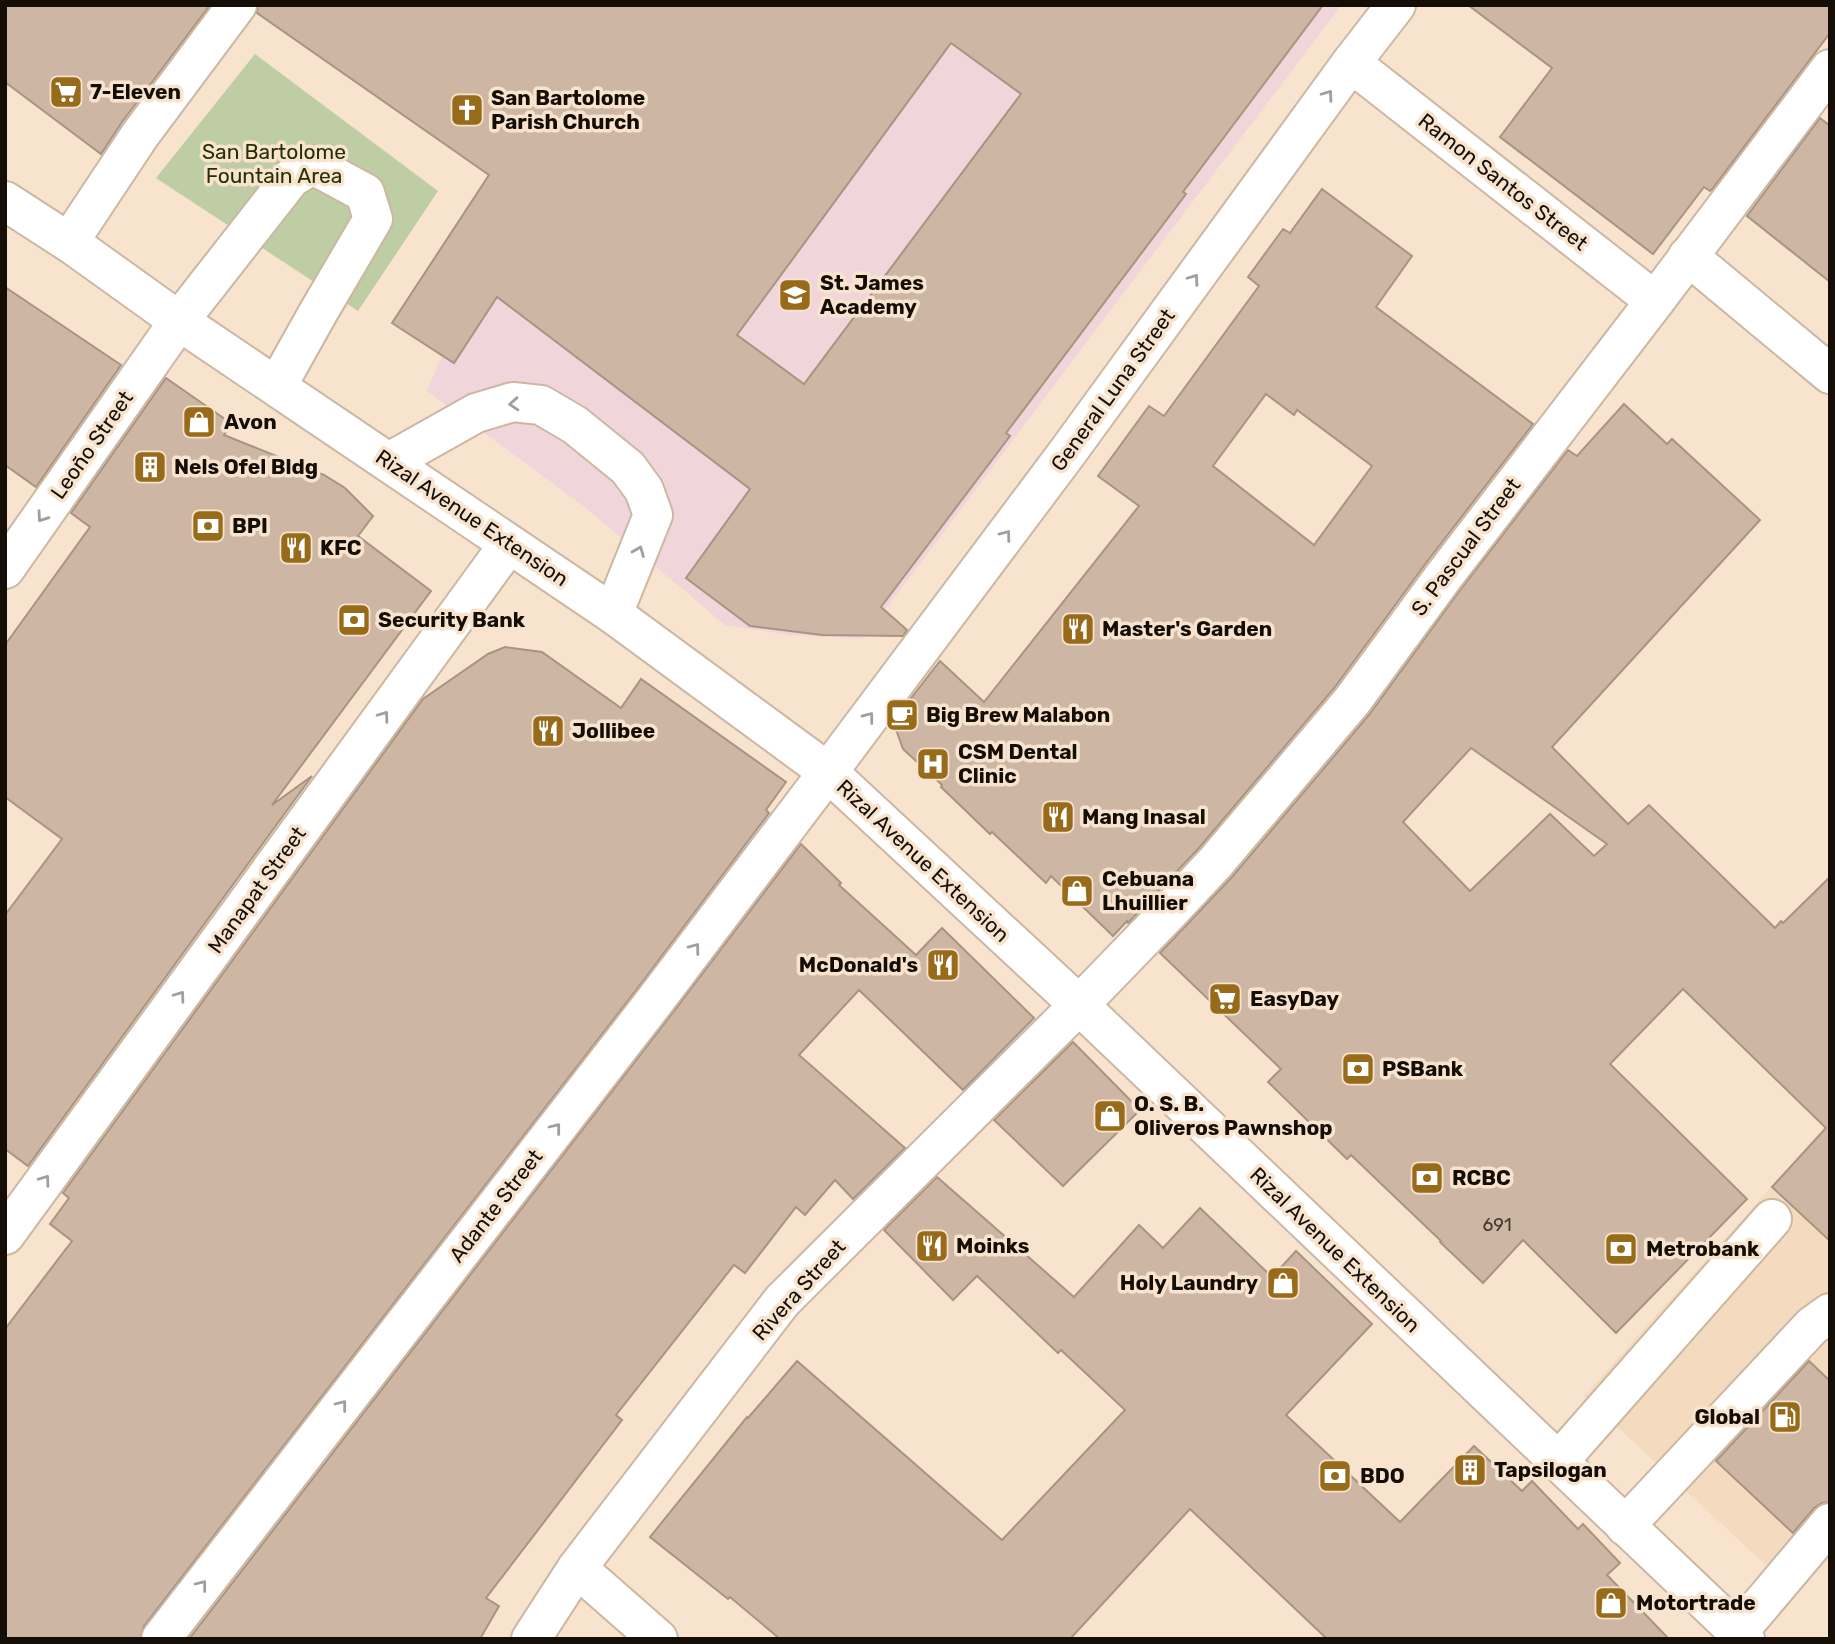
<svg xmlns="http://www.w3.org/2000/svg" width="1835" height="1644" viewBox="0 0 1835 1644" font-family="Rubik,sans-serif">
<rect width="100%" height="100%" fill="#f8e4ce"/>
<!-- built -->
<path fill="#f4dabe" d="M1830 1121V1545L1789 1587 1584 1396Z"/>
<!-- education -->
<path fill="#f0d6da" d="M647 5H1341L863 639 789 635 725 625 581 504 427 391 509 198Z"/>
<!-- green -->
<path fill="#becda3" d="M255 54 438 191 358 311 156 178Z"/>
<!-- building -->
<g fill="#ceb6a4" stroke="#a99381" stroke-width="2" fill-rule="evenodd">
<path d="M5 5H210L122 122 101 154 5 82Z"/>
<path d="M258 5H1323L1183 192 1186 194 1006 433 1010 436 881 607 907 630 903 636 822 635 750 626 686 578 750 489 497 297 454 363 392 323 489 175 257 13ZM951 43 1021 94 804 384 737 335Z"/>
<path d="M1468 5H1830V33L1713 188 1710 191 1704 187 1653 254 1500 137 1552 68Z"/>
<path d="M1820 118 1830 126V282L1747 216Z"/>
<path d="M1322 189 1412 256 1376 307 1533 424 1426 563 1335 687 1199 848 1128 923 1127 921 1113 936 1051 876 1046 883 992 832 990 834 941 787 942 785 903 749 894 724 895 719 940 661 984 702 1139 506 1098 476 1149 406 1164 416 1259 286 1248 277 1283 229 1290 233ZM1266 394 1294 415 1297 410 1372 466 1314 545 1213 466Z"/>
<path d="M5 287 121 365 36 487 5 465Z"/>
<path d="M166 378 232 424 224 435 324 475 345 488 373 516 358 536 431 591 272 805 312 776 28 1166 5 1149V915L62 839 5 797V645L90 527 71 513Z"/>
<path d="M1624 404 1667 444 1672 439 1760 520 1552 747 1628 824 1649 805 1775 928 1781 921 1783 923 1830 877V1241L1772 1187 1826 1128 1683 989 1610 1064 1747 1199 1616 1333 1523 1240 1483 1283 1440 1242 1441 1241 1351 1155 1347 1159 1268 1082 1281 1069 1160 953 1232 877 1369 715 1461 589 1568 450 1577 456ZM1471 748 1607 844 1594 856 1550 814 1470 891 1403 822Z"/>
<path d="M505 647 542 652 621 708 641 679 786 782 766 810 769 813 637 989 144 1626 140 1639H5V1329L72 1241 50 1224 69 1198 63 1193 423 699 488 654Z"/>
<path d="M801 844 841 883 839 885 916 955 942 928 1034 1018 963 1090 859 990 799 1055 905 1148 853 1199 835 1180 805 1215 796 1207 745 1273 734 1265 616 1415 622 1420 486 1598 499 1606 480 1639H189L671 1015Z"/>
<path d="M1073 1042 1140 1110 1063 1186 994 1120Z"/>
<path d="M937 1177 1074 1297 1139 1225 1163 1248 1200 1208 1272 1277 1296 1251 1372 1324 1286 1415 1400 1522 1474 1446 1522 1491 1532 1481 1578 1529 1583 1524 1620 1563 1607 1575 1669 1639H1327L1190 1509 1070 1639H780L730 1597 728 1599 650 1537 747 1417 748 1418 797 1361 1002 1540 1125 1410 1061 1350 1058 1353 977 1276 953 1300 884 1230Z"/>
<path d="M1809 1361 1830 1381V1502L1822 1503 1814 1508 1793 1533 1716 1461Z"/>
</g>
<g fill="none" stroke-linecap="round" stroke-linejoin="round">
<defs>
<g id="minor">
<path d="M1351 63 1655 301"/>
<path d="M69 242 140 135 237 5"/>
<path d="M1688 256 1830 374"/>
<path d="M179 321 291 178 313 165 365 193 373 219 319 311 277 386"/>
<path d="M389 462 476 413 513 402 541 405 575 425 628 468 644 490 653 515 613 614"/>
<path d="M1558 1462 1772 1219"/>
<path d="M1625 1526 1812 1326 1830 1313"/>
<path d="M577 1568 658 1639"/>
<path d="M1738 1632 1830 1523"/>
<path d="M161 1639 654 1002 828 772"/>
<path d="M531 1639 577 1568 782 1301 1079 1005 1171 910 1215 863 1352 701 1444 576 1655 301 1830 69"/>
</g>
<g id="major">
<path d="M5 201 73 245 179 321 613 614 828 772 1079 1005 1745 1639"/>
<path d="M5 569 179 321"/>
<path d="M828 772 1067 453 1351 63 1396 5"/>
<path d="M5 1235 509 544"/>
</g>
</defs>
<!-- minor casing -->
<use href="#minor" stroke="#cbb7a2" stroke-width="42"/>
<!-- major casing -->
<use href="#major" stroke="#cbb7a2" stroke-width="42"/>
<!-- minor -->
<use href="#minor" stroke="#fff" stroke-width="38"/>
<!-- major -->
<use href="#major" stroke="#fff" stroke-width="38"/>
</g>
<!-- one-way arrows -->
<defs><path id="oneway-chevron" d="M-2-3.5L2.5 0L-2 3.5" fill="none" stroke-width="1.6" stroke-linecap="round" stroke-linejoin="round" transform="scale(1.75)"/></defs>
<g stroke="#a19f9c">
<use href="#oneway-chevron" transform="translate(1328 95) rotate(-54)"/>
<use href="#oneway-chevron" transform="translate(1194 279) rotate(-54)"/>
<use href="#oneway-chevron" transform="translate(514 404) rotate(176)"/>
<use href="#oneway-chevron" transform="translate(42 517) rotate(125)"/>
<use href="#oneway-chevron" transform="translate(1006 535) rotate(-53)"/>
<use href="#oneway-chevron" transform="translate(639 551) rotate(-68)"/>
<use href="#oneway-chevron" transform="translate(384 716) rotate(-54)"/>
<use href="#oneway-chevron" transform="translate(869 717) rotate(-53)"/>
<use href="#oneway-chevron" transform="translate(695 948) rotate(-53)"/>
<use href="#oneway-chevron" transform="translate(180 996) rotate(-54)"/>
<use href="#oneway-chevron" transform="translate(556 1128) rotate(-52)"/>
<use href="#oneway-chevron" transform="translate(45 1180) rotate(-54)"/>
<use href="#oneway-chevron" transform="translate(342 1405) rotate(-52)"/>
<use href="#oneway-chevron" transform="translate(202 1585) rotate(-52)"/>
</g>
<!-- icons -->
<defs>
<symbol id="supermarket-square" viewBox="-11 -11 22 22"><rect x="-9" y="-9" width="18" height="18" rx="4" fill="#976b19" stroke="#f8e4ce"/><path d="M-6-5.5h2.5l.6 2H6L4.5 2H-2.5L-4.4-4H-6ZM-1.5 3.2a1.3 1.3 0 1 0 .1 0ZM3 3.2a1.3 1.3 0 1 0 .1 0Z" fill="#fff"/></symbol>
<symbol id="church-square" viewBox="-11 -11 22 22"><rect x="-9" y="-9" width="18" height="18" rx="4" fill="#976b19" stroke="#f8e4ce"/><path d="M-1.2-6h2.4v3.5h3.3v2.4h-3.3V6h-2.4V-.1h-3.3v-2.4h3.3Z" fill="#fff"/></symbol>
<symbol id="school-square" viewBox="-11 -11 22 22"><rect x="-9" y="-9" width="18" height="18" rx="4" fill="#976b19" stroke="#f8e4ce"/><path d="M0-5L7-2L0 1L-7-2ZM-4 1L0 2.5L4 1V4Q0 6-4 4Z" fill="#fff"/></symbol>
<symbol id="shop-square" viewBox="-11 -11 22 22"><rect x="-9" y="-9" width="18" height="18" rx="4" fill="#976b19" stroke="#f8e4ce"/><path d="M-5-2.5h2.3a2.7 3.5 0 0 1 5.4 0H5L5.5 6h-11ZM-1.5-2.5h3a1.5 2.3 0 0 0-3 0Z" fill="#fff"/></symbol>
<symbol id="building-square" viewBox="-11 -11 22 22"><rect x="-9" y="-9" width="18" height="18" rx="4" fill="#976b19" stroke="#f8e4ce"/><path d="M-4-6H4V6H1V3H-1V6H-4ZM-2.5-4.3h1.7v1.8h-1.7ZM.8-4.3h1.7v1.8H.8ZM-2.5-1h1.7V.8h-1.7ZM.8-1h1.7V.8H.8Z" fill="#fff"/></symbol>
<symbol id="bank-square" viewBox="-11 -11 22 22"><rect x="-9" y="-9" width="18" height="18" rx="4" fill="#976b19" stroke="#f8e4ce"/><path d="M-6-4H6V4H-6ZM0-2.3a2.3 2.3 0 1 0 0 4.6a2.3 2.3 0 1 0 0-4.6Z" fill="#fff"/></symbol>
<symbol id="restaurant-square" viewBox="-11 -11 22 22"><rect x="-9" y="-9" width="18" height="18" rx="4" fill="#976b19" stroke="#f8e4ce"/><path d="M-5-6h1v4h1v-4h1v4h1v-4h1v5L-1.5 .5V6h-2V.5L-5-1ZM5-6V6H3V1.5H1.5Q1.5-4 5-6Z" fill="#fff"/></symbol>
<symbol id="cafe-square" viewBox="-11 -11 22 22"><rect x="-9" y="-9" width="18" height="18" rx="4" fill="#976b19" stroke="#f8e4ce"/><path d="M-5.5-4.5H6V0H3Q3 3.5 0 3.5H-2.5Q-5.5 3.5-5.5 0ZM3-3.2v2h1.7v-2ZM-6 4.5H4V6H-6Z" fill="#fff"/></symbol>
<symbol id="hospital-square" viewBox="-11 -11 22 22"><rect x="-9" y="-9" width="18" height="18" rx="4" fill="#976b19" stroke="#f8e4ce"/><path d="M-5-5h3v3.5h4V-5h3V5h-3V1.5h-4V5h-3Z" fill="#fff"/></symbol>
<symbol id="fuel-square" viewBox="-11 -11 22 22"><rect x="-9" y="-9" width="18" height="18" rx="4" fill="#976b19" stroke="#f8e4ce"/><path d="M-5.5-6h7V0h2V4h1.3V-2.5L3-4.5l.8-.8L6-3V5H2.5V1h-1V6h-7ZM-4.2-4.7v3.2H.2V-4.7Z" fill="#fff"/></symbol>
</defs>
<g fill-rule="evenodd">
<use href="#supermarket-square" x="47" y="73" width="38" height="38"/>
<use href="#church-square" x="448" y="91" width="38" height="38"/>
<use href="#school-square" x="776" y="276" width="38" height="38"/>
<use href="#shop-square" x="180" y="403" width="38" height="38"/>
<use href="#building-square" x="131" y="448" width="38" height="38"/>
<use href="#bank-square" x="189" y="507" width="38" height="38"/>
<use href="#restaurant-square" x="277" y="529" width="38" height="38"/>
<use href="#bank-square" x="335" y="601" width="38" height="38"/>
<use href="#restaurant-square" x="1059" y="610" width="38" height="38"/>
<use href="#cafe-square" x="883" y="696" width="38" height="38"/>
<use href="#restaurant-square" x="529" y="712" width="38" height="38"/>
<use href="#hospital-square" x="914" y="745" width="38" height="38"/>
<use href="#restaurant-square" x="1039" y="798" width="38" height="38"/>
<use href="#shop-square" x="1058" y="872" width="38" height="38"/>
<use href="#restaurant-square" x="924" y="946" width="38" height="38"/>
<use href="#supermarket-square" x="1206" y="980" width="38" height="38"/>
<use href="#bank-square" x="1339" y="1050" width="38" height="38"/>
<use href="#shop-square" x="1091" y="1097" width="38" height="38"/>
<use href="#bank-square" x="1408" y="1159" width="38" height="38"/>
<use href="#restaurant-square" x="913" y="1227" width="38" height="38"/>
<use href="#bank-square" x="1602" y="1230" width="38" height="38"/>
<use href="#shop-square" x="1264" y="1264" width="38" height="38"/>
<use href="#fuel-square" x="1766" y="1398" width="38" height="38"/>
<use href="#building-square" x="1451" y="1451" width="38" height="38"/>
<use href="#bank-square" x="1316" y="1457" width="38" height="38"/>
<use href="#shop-square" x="1592" y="1584" width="38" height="38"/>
</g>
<g text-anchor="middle" stroke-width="7" stroke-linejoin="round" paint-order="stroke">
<!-- number labels -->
<g font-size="18" fill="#42382e">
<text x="1497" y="1231">691</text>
</g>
<!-- poi labels -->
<g font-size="21" font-weight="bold" fill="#140e07" stroke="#f8e4ce" text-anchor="start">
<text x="90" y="99">7-Eleven</text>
<text x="491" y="105">San Bartolome<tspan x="491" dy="24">Parish Church</tspan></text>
<text x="820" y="290">St. James<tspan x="820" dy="24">Academy</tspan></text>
<text x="224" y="429">Avon</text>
<text x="174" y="474">Nels Ofel Bldg</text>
<text x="232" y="533">BPI</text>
<text x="320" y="555">KFC</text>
<text x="378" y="627">Security Bank</text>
<text x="1102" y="636">Master's Garden</text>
<text x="926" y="722">Big Brew Malabon</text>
<text x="572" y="738">Jollibee</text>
<text x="958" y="759">CSM Dental<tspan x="958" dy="24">Clinic</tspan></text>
<text x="1082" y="824">Mang Inasal</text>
<text x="1102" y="886">Cebuana<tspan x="1102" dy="24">Lhuillier</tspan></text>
<text x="918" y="972" text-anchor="end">McDonald's</text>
<text x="1250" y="1006">EasyDay</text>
<text x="1382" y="1076">PSBank</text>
<text x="1134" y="1111">O. S. B.<tspan x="1134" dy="24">Oliveros Pawnshop</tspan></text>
<text x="1452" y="1185">RCBC</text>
<text x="956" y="1253">Moinks</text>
<text x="1646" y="1256">Metrobank</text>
<text x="1258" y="1290" text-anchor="end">Holy Laundry</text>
<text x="1760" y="1424" text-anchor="end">Global</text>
<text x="1494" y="1477">Tapsilogan</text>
<text x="1360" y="1483">BDO</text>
<text x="1636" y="1610">Motortrade</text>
</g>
<!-- park labels -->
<g font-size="21" fill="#243000" stroke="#f8e4ce">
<text x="274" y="159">San Bartolome<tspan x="274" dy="24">Fountain Area</tspan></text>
</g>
<!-- street labels -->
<g font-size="21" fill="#140e07" stroke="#f8e4ce">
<text transform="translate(1503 182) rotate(38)" y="7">Ramon Santos Street</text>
<text transform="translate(1113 390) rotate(-54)" y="7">General Luna Street</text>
<text transform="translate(92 445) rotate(-55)" y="7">Leoño Street</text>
<text transform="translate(472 518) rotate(34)" y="7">Rizal Avenue Extension</text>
<text transform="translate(1466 547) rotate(-53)" y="7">S. Pascual Street</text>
<text transform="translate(923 861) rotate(43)" y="7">Rizal Avenue Extension</text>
<text transform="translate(257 890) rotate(-54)" y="7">Manapat Street</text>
<text transform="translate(496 1206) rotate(-52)" y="7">Adante Street</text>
<text transform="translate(1335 1250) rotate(44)" y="7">Rizal Avenue Extension</text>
<text transform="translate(799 1290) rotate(-48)" y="7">Rivera Street</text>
</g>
</g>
<!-- border -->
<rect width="1835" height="1644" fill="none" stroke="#140e07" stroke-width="14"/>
</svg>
